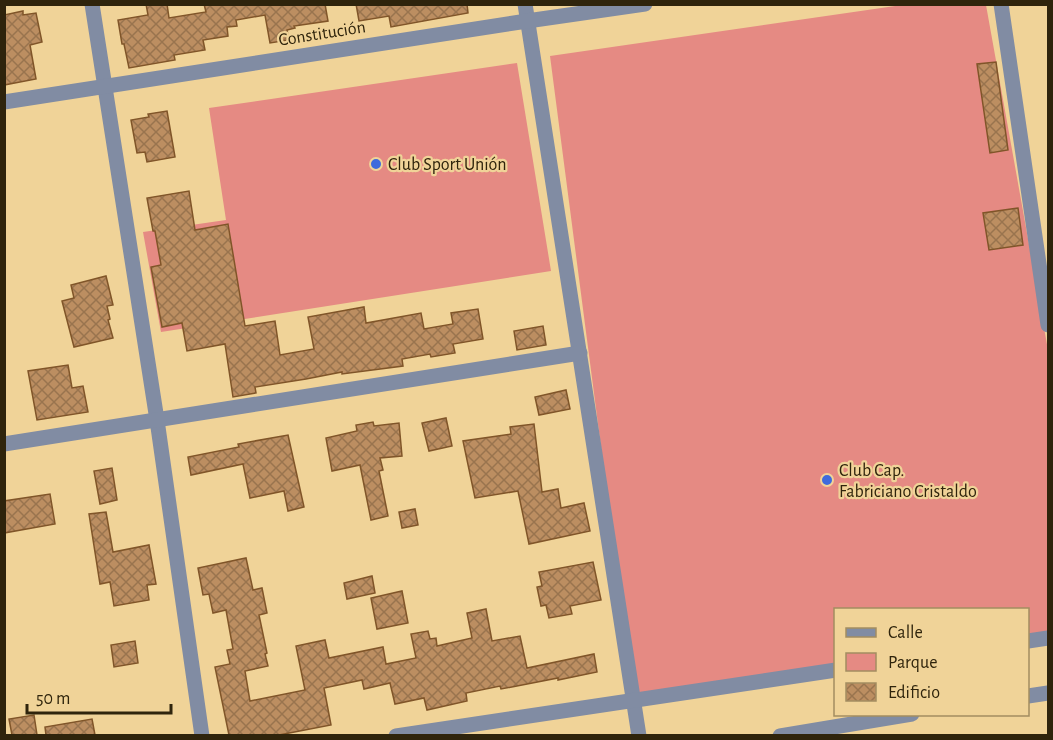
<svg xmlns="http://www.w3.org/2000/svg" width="1053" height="740" viewBox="0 0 1053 740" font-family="'Alegreya Sans',sans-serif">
<defs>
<pattern id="building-cross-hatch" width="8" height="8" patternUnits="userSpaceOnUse" patternTransform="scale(1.5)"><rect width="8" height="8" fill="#bc8e61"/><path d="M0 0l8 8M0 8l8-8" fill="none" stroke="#99744e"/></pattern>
</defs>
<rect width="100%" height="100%" fill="#f0d398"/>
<!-- green -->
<g fill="#e58a83">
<path d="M902 5H986L1048 350V638L1028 641V610H836L835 670 634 700 550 56Z"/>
<path d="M517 63 551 271 161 332 143 232 226 220 209 108Z"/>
</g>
<!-- building -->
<g fill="url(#building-cross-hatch)" stroke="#805529" stroke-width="1.5">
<path d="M146 4H167L169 18 206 12 204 4H325L328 21 294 26 295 28 287 30 289 40 270 43 265 15 236 20 237 26 227 27 228 36 203 40 205 50 174 55 175 60 129 68 124 44H122L118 20 148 15Z"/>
<path d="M356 4H467L468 13 391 27 389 16 359 21Z"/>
<path d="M23 11V15L36 13 42 42 30 45 36 79 4 85V15Z"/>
<path d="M996 62 1008 150 990 153 977 64Z"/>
<path d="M167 111 175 157 147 162 145 152 137 153 131 120 149 117 148 114Z"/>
<path d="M189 191 195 230 228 224 245 326 275 321 280 355 314 349 308 317 364 307 366 323 421 313 424 329 453 324 451 313 478 309 483 339 453 344 455 353 431 357 430 354 402 359 403 366 342 374V372L306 379 255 387 256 393 233 397 225 344 187 351 182 323 162 327 151 267 161 265 155 231H153L147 198Z"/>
<path d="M1018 208 1023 245 989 250 983 213Z"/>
<path d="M106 276 113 305 107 306 110 319 108 320 113 338 74 347 62 301 74 298 71 285Z"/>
<path d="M543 326 546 345 517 350 514 331Z"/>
<path d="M68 365 72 388 83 386 88 412 37 420 28 371Z"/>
<path d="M566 390 570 409 539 415 535 397Z"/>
<path d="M446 418 452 446 429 451 422 423Z"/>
<path d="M373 422 374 426 399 423 402 456 380 458 383 470 379 471 388 516 371 520 360 465 332 471 326 438 357 431 356 425Z"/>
<path d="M534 424 542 492 558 489 561 508 584 503 590 531 529 544 518 491 475 498 463 441 511 434 510 427Z"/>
<path d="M288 435 304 507 288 511 284 491 250 498 243 464 191 475 188 457 239 447 238 444Z"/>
<path d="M112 468 117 500 100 504 94 471Z"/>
<path d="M50 494 55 524 4 533V501Z"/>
<path d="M415 509 418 525 402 528 399 512Z"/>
<path d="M106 512 113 552 149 545 156 584 147 585 149 600 114 606 110 582 100 584 89 514Z"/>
<path d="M246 558 253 590 262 588 267 613 259 615 267 653 265 654 268 666 245 671 250 701 305 690 296 646 325 640 329 658 383 647 386 664 416 658 411 634 428 631 430 639 436 638 437 646 472 638 467 613 486 609 492 641 520 636 527 668 594 654 597 672 558 680V678L501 689 500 686 466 693 467 701 427 710 424 698 395 704 390 683 364 689 362 680 324 688 331 725 279 735H229L215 667 230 664 227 650 233 649 226 610 213 613 209 594 203 595 198 568Z"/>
<path d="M593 562 601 600 570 606 572 614 549 618 546 605 541 606 537 587 542 586 539 572Z"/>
<path d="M372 576 375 593 347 599 344 583Z"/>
<path d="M402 591 408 623 377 629 371 598Z"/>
<path d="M135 641 138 663 114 667 111 645Z"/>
<path d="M34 715 37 735H12L9 719Z"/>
<path d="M92 719 95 735H46L45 727Z"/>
</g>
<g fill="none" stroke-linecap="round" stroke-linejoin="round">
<!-- minor -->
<g stroke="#818ca3" stroke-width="15">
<path d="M92 4 157 420 202 736"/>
<path d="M525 4 639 736"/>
<path d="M1001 4 1048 325"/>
<path d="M4 102 527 21 645 4"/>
<path d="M4 444 580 353"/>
<path d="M1028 641 1048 638"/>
<path d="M1028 696 1048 693"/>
<path d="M396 736 836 670"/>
<path d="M780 736 912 714"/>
</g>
</g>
<!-- markers -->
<g fill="#3e6bdc" stroke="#f0d398" stroke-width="2">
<circle cx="376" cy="164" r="6"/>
<circle cx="827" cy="480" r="6"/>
</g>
<g text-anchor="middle" stroke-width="4.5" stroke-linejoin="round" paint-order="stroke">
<!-- street labels -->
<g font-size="18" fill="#2f240c" stroke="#f0d398">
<text transform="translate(322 33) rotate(-9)" y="6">Constitución</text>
</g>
<!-- poi labels -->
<g font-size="18" fill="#2f240c" stroke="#f0d398" text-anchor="start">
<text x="388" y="170">Club Sport Unión</text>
<text x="839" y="476">Club Cap.<tspan x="839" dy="21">Fabriciano Cristaldo</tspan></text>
</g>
</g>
<!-- border -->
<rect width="1053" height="740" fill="none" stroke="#2f240c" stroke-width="12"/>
<!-- legend -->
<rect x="834" y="608" width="195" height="108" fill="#f0d398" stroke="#a38d60" stroke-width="1.5"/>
<rect x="846" y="628" width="30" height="9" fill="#818ca3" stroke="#a38d60" stroke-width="1.5"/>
<text x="888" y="638" font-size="18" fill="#2f240c">Calle</text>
<rect x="846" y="653" width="30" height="18" fill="#e58a83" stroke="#a38d60" stroke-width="1.5"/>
<text x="888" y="668" font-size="18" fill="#2f240c">Parque</text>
<rect x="846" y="683" width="30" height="18" fill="url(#building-cross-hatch)" stroke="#a38d60" stroke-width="1.5"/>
<text x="888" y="698" font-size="18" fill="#2f240c">Edificio</text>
<!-- scale -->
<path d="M27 704v9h144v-9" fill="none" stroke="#2f240c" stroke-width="3"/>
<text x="36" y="704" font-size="18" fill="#2f240c" stroke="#f0d398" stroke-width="4.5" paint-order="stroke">50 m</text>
</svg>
